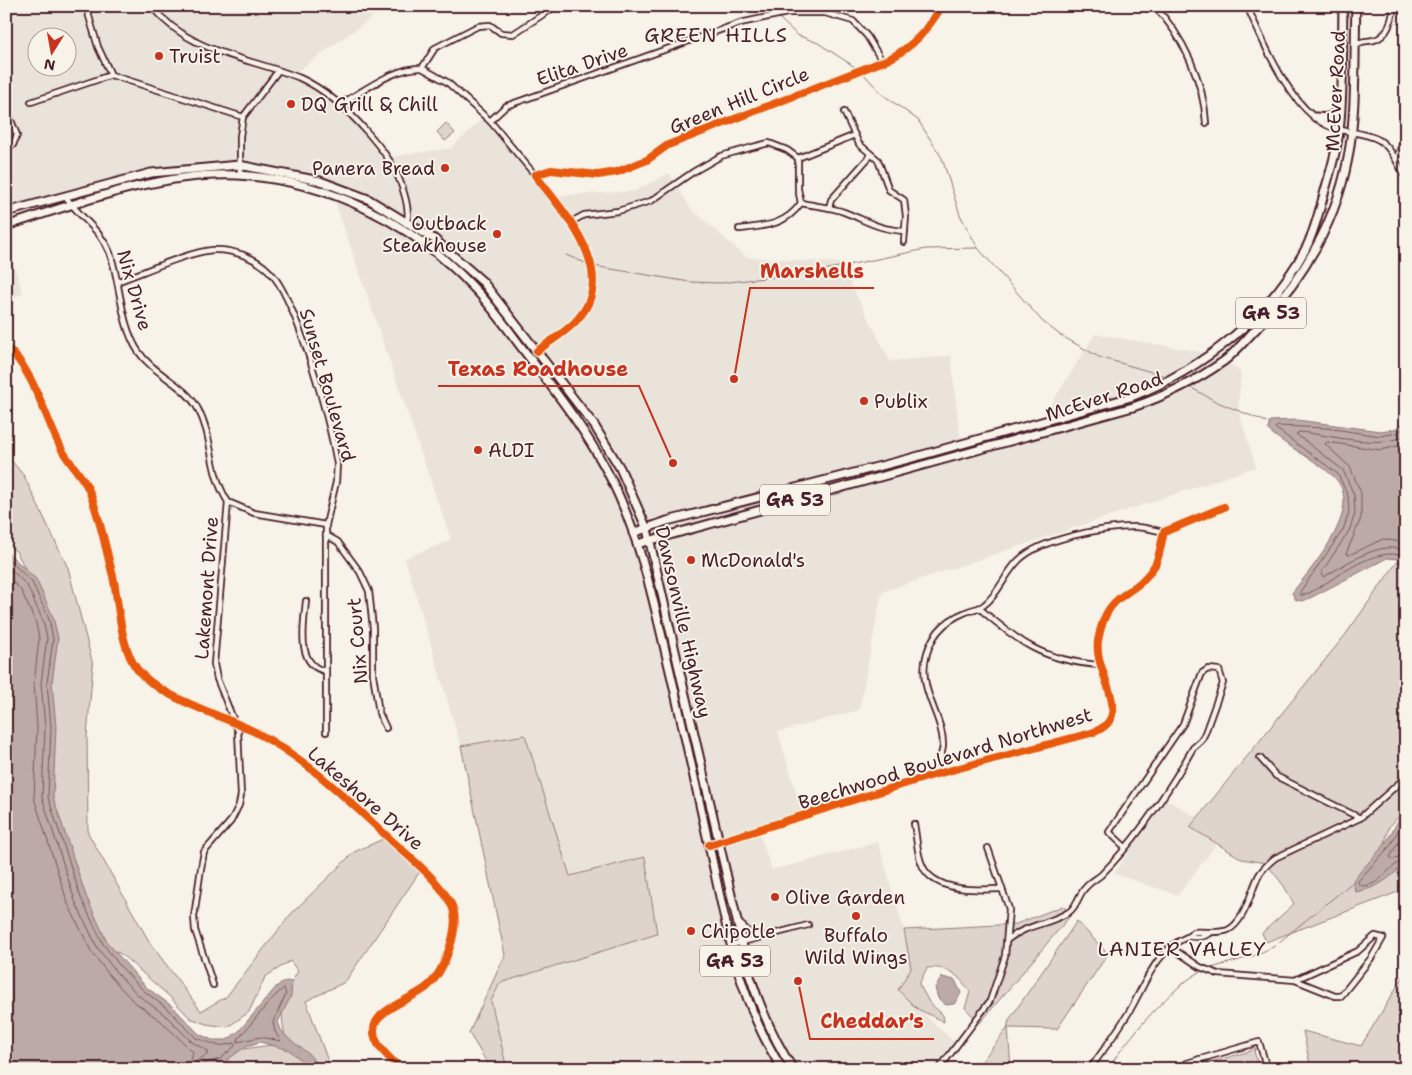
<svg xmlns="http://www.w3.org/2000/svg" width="1412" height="1075" viewBox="0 0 1412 1075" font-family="'Shantell Sans',sans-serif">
<rect width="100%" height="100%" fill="#f7f3e8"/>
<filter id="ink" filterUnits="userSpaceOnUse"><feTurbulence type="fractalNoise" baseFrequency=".02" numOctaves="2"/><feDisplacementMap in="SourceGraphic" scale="10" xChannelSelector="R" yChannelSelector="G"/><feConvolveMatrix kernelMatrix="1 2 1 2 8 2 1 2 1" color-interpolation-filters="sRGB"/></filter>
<g filter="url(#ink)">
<!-- built -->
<g fill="#eae3da" fill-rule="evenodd">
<path d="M6 6H388L296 72 351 110 390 157 451 148 483 118 551 196 635 191 669 173 691 209 746 257 840 263 890 361 951 356 960 437 1043 417 1095 334 1214 354 1241 372 1238 409 1256 467 882 592 859 710 778 732 803 815 758 830 772 870 878 842 904 930 911 968 899 990 959 1047 942 1069H507L491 1001 500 983 657 934 645 857 570 876 525 736 461 746 405 558 451 540 331 190 303 179 253 170 193 168 6 216ZM38 38H68V68H38Z"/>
<path d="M6 239 23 294 6 299Z"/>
<path d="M1164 798 1198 818 1191 827 1217 843 1178 895 1114 874Z"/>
</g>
<!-- green -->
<g fill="#ded4cc" stroke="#947a7c">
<path d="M446 123 455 133 445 141 437 132Z"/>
<path d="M6 454 24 476 68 568 93 665 87 736 88 833 150 943 201 1011 226 997 291 914 354 852 383 839 421 870 345 982 306 1001 329 1064 336 1069H266L261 1065 254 1069H193L236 1050 279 1044 286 1039C278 1010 283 997 298 971L290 961 265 977 249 1012 228 1027 206 1024 190 1018 169 996 121 954 96 942 56 834 47 771 43 602 16 551 6 543Z"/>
<path d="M1406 556V809L1389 827 1383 851 1406 852V889L1266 942 1262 933 1294 904 1284 886 1266 863 1242 859 1190 827 1346 634 1397 562Z"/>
<path d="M525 735 570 876 645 857 657 934 500 983 491 1001 507 1069H491L469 1033 505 955 461 746Z"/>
<path d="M1063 906 1071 915 980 1023 965 1008 970 992C958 974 948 966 927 968L919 984 929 1002 943 1015 944 1022 916 1008 898 990 911 968 904 930 1016 924Z"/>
<path d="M1077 921 1108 954 1057 1029 1008 1028 1011 1069H966L970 1064 978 1066 1007 1029 1009 1020Z"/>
<path d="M1406 972V1069H1311L1303 1031 1361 1046Z"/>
<path d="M1252 1047 1256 1049 1254 1051 1259 1069H1211L1209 1064H1206L1208 1059 1211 1062 1251 1051Z"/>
</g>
<!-- water -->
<g fill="#bcaaa7" stroke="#8e7275">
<path d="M1297 420 1380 431 1395 429 1406 420V571L1398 559 1387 558 1312 597 1303 601 1296 600 1292 593C1312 567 1366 508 1334 477 1314 458 1288 448 1268 430L1270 421Z"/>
<path d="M6 551 36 579 53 617 58 638 52 683 56 727 53 797 86 896 107 942 146 987 173 1007 199 1034 212 1040H227L239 1031 277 986 286 981 292 982 291 996 278 1022C283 1043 309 1047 315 1063L307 1065 289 1050 260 1042 246 1046 222 1064 204 1069H6Z"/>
<path d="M1406 806V863C1389 878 1378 889 1355 892L1353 880 1386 843Z"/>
<path d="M942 977 955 980 961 993 954 1004 946 1005 938 998 935 988Z"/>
</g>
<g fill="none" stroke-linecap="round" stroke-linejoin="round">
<!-- shore -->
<g stroke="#78575d" stroke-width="1">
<path d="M1406 426 1397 433 1380 436 1327 428 1277 426 1275 428 1338 474 1348 496 1349 513 1343 530 1300 592V595C1307 595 1315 590 1321 586 1343 573 1373 549 1400 555L1406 562"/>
<path d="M1406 434C1385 451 1326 434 1299 432L1296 434 1343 470 1354 495 1355 514 1349 531 1321 573 1322 576 1324 577C1344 565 1384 537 1406 552"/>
<path d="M1406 444 1381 450 1327 442 1325 444 1350 467 1361 493V518L1346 554 1349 555 1383 539 1406 543"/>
<path d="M6 557 32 582 49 619 53 639 47 683 51 727 48 797 81 898 103 944 121 967 143 990 170 1011 196 1038 219 1046 235 1043V1046L220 1059 205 1063 202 1069"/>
<path d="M6 565 27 585 43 621 47 638 41 683 45 727 42 797 75 901 97 947 116 972 138 995 166 1016 192 1042 208 1051V1054L198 1060 196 1069"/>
<path d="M6 575 21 590 36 623 39 639 34 683 37 727 34 798 68 904 91 951 110 976 133 1001 161 1021 193 1052 189 1069"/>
<path d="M1406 816 1390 846 1358 881 1359 885C1379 891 1389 862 1406 860"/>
<path d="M1406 829 1390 857 1393 859 1406 854"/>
<path d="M284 988 286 994 273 1022 275 1032 281 1041 260 1037 238 1042V1039L271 1000Z"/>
</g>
<!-- stream -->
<g stroke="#8e7275" stroke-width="1">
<path d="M770 6 776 14"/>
<path d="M778 17 797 35 818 43 858 69"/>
<path d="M861 71 882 94 918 120 942 158 960 215 978 248 1042 321 1060 335 1099 357 1169 377"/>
<path d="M566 255 590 265"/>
<path d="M593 266 690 282 720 283 809 273 926 249 977 248"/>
<path d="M1175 379 1183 383"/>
<path d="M1188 386 1217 402 1269 423"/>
<path d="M1208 969 1253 956 1273 947 1353 882"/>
<path d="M1108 1069C1126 1040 1173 984 1204 970"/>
</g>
<defs>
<g id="street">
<path d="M86 6 98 47 111 75"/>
<path d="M151 6C192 55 245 56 300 78 326 90 349 111 368 133 381 148 394 164 401 184 405 195 411 213 406 224"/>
<path d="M1154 6C1183 35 1204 82 1206 123"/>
<path d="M1247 6C1263 42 1287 100 1321 122 1339 134 1361 130 1379 140 1391 147 1399 166 1406 178"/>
<path d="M1355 46C1361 40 1366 42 1374 40 1389 36 1392 19 1394 6"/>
<path d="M422 68 447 82 490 121"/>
<path d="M31 102 111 75 243 117"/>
<path d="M339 105C364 91 394 67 422 68L435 48 478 26 490 25 501 33 513 34 556 6"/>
<path d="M6 108 17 135 13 145 6 147"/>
<path d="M844 112 859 144 878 160 889 190 904 200 906 216 904 242"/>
<path d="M1396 159 1406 136"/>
<path d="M240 175V136L243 117 278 71"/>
<path d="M535 175 490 121 506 106 740 23 787 13H825L853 21 867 36 882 61"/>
<path d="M66 197C79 217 101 230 110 253 121 285 120 323 138 351 154 375 185 384 198 409 214 438 208 471 228 502L254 513 326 525"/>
<path d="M801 203 798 189V158L855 135"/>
<path d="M829 208 831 200 871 155"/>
<path d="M571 222 584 215 618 211 651 201 693 172 721 156 753 147 769 143 787 150 798 158"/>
<path d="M739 229C764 226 785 226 801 203 815 206 831 207 844 212 868 221 876 229 905 231"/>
<path d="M119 281C142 273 191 251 213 250 232 249 255 257 269 271 297 298 330 423 337 464L336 482 326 525V732"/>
<path d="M6 347C33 368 45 418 61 448 68 462 81 474 88 488 100 516 105 547 113 576 119 604 120 647 137 669 159 698 222 715 255 732 306 758 349 801 391 840 412 859 436 878 450 902 457 914 455 927 452 940 447 957 441 974 428 986 411 1002 359 1011 378 1044 383 1053 393 1061 401 1069"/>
<path d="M537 351C549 342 563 334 574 323 623 275 565 214 535 175L551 170 598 175 617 172 647 160 668 145 889 59C914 46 927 30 942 6"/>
<path d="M326 535 338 542 360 572 369 591 373 628V674L379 713 386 728"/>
<path d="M306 601C304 624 295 666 326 671"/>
<path d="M979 608C1022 644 1042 660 1099 665"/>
<path d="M1260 758 1276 776 1360 818"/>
<path d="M933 775C937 766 942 756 943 746 944 719 920 693 925 662 929 637 943 621 966 612 972 609 979 609 984 605 999 594 1005 573 1019 560 1040 539 1104 527 1134 527 1144 527 1154 530 1164 532"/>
<path d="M914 824C917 838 917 862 927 873 944 892 979 890 1002 889"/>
<path d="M709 845 933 775 1091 733C1138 718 1093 674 1098 641 1107 587 1133 601 1155 565 1160 556 1161 542 1164 532L1224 507"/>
<path d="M737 921 749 932 762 937"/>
<path d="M1212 932C1205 937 1196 938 1189 936L1193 932C1204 931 1218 934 1228 930 1245 922 1251 890 1259 875 1263 868 1269 863 1275 858L1360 818 1406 777"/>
<path d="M1007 940C1027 924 1048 925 1069 912 1077 907 1079 893 1086 887 1090 882 1096 879 1101 875 1137 839 1168 792 1193 748L1201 741 1205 733 1223 683 1219 670 1208 669 1202 673 1183 724 1109 832 1125 847"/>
<path d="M731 945 808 925"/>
<path d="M1169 946 1200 967 1218 974 1295 980 1335 996H1341L1372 957 1383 938 1375 936 1358 951 1295 980"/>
<path d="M213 985 195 930 194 917 201 868 204 852 231 821 239 805 241 795 238 731 217 679 214 664 228 502"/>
<path d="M1199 1059 1202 1069"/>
<path d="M939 1069 990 1001 1005 956 1009 909 988 848"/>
<path d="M1090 1069C1103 1050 1117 1032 1129 1012 1146 983 1155 950 1189 936"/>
<path d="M1178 1069 1187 1063 1259 1042 1267 1069"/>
</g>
<g id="primary">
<path d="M1315 117C1326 118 1335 119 1337 106"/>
<path d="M6 212 151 173 239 165 320 181 368 199 434 239 483 282 594 425 620 468 647 529 749 973C760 1007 773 1039 793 1069"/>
<path d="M6 226C77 203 164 171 238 175 327 180 413 223 473 287 494 308 510 333 529 357 559 396 590 436 612 481 638 534 652 593 665 650 681 716 695 783 710 850 727 929 738 999 782 1069"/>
<path d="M782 504 786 498 800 492"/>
<path d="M633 533 667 521 908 459 1131 397C1203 369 1269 317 1306 248 1316 228 1320 207 1326 187 1331 169 1337 150 1339 131 1344 90 1342 48 1343 6"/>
<path d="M637 544 1133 407C1165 396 1196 381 1224 361 1236 352 1246 339 1256 329 1301 281 1336 223 1348 158 1357 109 1354 56 1356 6"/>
</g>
</defs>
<!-- street casing -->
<use href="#street" stroke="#4a1f2b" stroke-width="8"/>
<!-- primary casing -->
<use href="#primary" stroke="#4a1f2b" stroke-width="11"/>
<!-- street -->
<use href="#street" stroke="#f7f3e8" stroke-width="4.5"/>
<!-- primary -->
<use href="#primary" stroke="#f7f3e8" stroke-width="7"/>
<defs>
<g id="cycleway">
<path d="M6 347C33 368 45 418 61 448 68 462 81 474 88 488 100 516 105 547 113 576 119 604 120 647 137 669 159 698 222 715 255 732 306 758 349 801 391 840 412 859 436 878 450 902 457 914 455 927 452 940 447 957 441 974 428 986 411 1002 359 1011 378 1044 383 1053 393 1061 401 1069"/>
<path d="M537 351C549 342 563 334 574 323 623 275 565 214 535 175L551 170 598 175 617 172 647 160 668 145 889 59C914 46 927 30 942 6"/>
<path d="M709 845 933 775 1091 733C1138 718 1093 674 1098 641 1107 587 1133 601 1155 565 1160 556 1161 542 1164 532L1224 507"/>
</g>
</defs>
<!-- cycleway casing -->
<use href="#cycleway" stroke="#f7f3e8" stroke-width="11"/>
<!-- cycleway -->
<use href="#cycleway" stroke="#e8590c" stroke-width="8"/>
</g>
</g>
<!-- markers -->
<g fill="#c8321e" stroke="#f7f3e8" stroke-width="2">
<circle cx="159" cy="56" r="5"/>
<circle cx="291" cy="104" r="5"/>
<circle cx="445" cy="168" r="5"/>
<circle cx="497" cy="234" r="5"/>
<circle cx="864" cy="401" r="5"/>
<circle cx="478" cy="450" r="5"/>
<circle cx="691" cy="560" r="5"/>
<circle cx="775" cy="897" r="5"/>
<circle cx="856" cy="916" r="5"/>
<circle cx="691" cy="931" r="5"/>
</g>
<g text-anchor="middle" stroke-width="4" stroke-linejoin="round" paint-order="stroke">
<!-- shield labels -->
<g fill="#f7f3e8" stroke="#7e5f64" stroke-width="1">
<rect x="1236" y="297.5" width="70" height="31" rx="4"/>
<rect x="760" y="484.5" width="70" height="31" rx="4"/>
<rect x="700" y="945.5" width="70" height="31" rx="4"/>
</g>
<g font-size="18" font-weight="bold" fill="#4a1f2b">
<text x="1271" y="319">GA 53</text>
<text x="795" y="506">GA 53</text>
<text x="735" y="967">GA 53</text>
</g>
<!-- poi labels -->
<g font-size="19" fill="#4a1f2b" stroke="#f7f3e8" text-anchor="start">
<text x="169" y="63">Truist</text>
<text x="301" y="111">DQ Grill &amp; Chill</text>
<text x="435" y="175" text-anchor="end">Panera Bread</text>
<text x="487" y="230" text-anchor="end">Outback<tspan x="487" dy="22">Steakhouse</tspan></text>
<text x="874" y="408">Publix</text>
<text x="488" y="457">ALDI</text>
<text x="701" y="567">McDonald's</text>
<text x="785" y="904">Olive Garden</text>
<text x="701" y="938">Chipotle</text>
<text x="856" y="942" text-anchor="middle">Buffalo<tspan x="856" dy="22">Wild Wings</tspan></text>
</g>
<!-- street labels -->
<g font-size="19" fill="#4a1f2b" stroke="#f7f3e8">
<text transform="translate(582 64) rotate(-19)" y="7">Elita Drive</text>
<text transform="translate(1335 91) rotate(-87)" y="7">McEver Road</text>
<text transform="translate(739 100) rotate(-22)" y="7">Green Hill Circle</text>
<text transform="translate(135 290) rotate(74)" y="7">Nix Drive</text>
<text transform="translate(328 385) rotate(74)" y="7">Sunset Boulevard</text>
<text transform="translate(1104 396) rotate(-18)" y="7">McEver Road</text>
<text transform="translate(206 588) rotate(-86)" y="7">Lakemont Drive</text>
<text transform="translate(684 622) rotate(77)" y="7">Dawsonville Highway</text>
<text transform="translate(357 641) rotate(-95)" y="7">Nix Court</text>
<text transform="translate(945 758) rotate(-17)" y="7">Beechwood Boulevard Northwest</text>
<text transform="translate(366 798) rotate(41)" y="7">Lakeshore Drive</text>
</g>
<!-- neighbourhood labels -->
<g font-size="20" letter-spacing="1" fill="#4a1f2b" stroke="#f7f3e8">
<text x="716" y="42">GREEN HILLS</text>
<text x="1182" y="956">LANIER VALLEY</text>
</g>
</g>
<!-- callouts -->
<path fill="none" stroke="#c8321e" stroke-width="2" d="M734 379L750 288H874M673 463L639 386H438M798 981L810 1039H934"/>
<g fill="#c8321e" stroke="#f7f3e8" stroke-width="2">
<circle cx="734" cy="379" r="5"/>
<circle cx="673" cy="463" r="5"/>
<circle cx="798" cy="981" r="5"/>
</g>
<g font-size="20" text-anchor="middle" font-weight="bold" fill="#c8321e" stroke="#f7f3e8" stroke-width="4" stroke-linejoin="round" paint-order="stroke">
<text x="812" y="278">Marshells</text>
<text x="538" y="376">Texas Roadhouse</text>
<text x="872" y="1028">Cheddar's</text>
</g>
<!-- margin -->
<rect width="1412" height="1075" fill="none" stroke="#f7f3e8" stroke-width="25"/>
<rect x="12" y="12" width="1387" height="1050" fill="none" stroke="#4a1f2b" stroke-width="2" filter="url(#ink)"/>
<!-- north arrow -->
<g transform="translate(52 52) rotate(191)"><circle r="24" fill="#f7f3e8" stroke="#b29e9c"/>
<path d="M0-4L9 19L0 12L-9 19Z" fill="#c8321e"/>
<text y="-8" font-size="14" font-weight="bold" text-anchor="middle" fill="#4a1f2b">N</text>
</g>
</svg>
